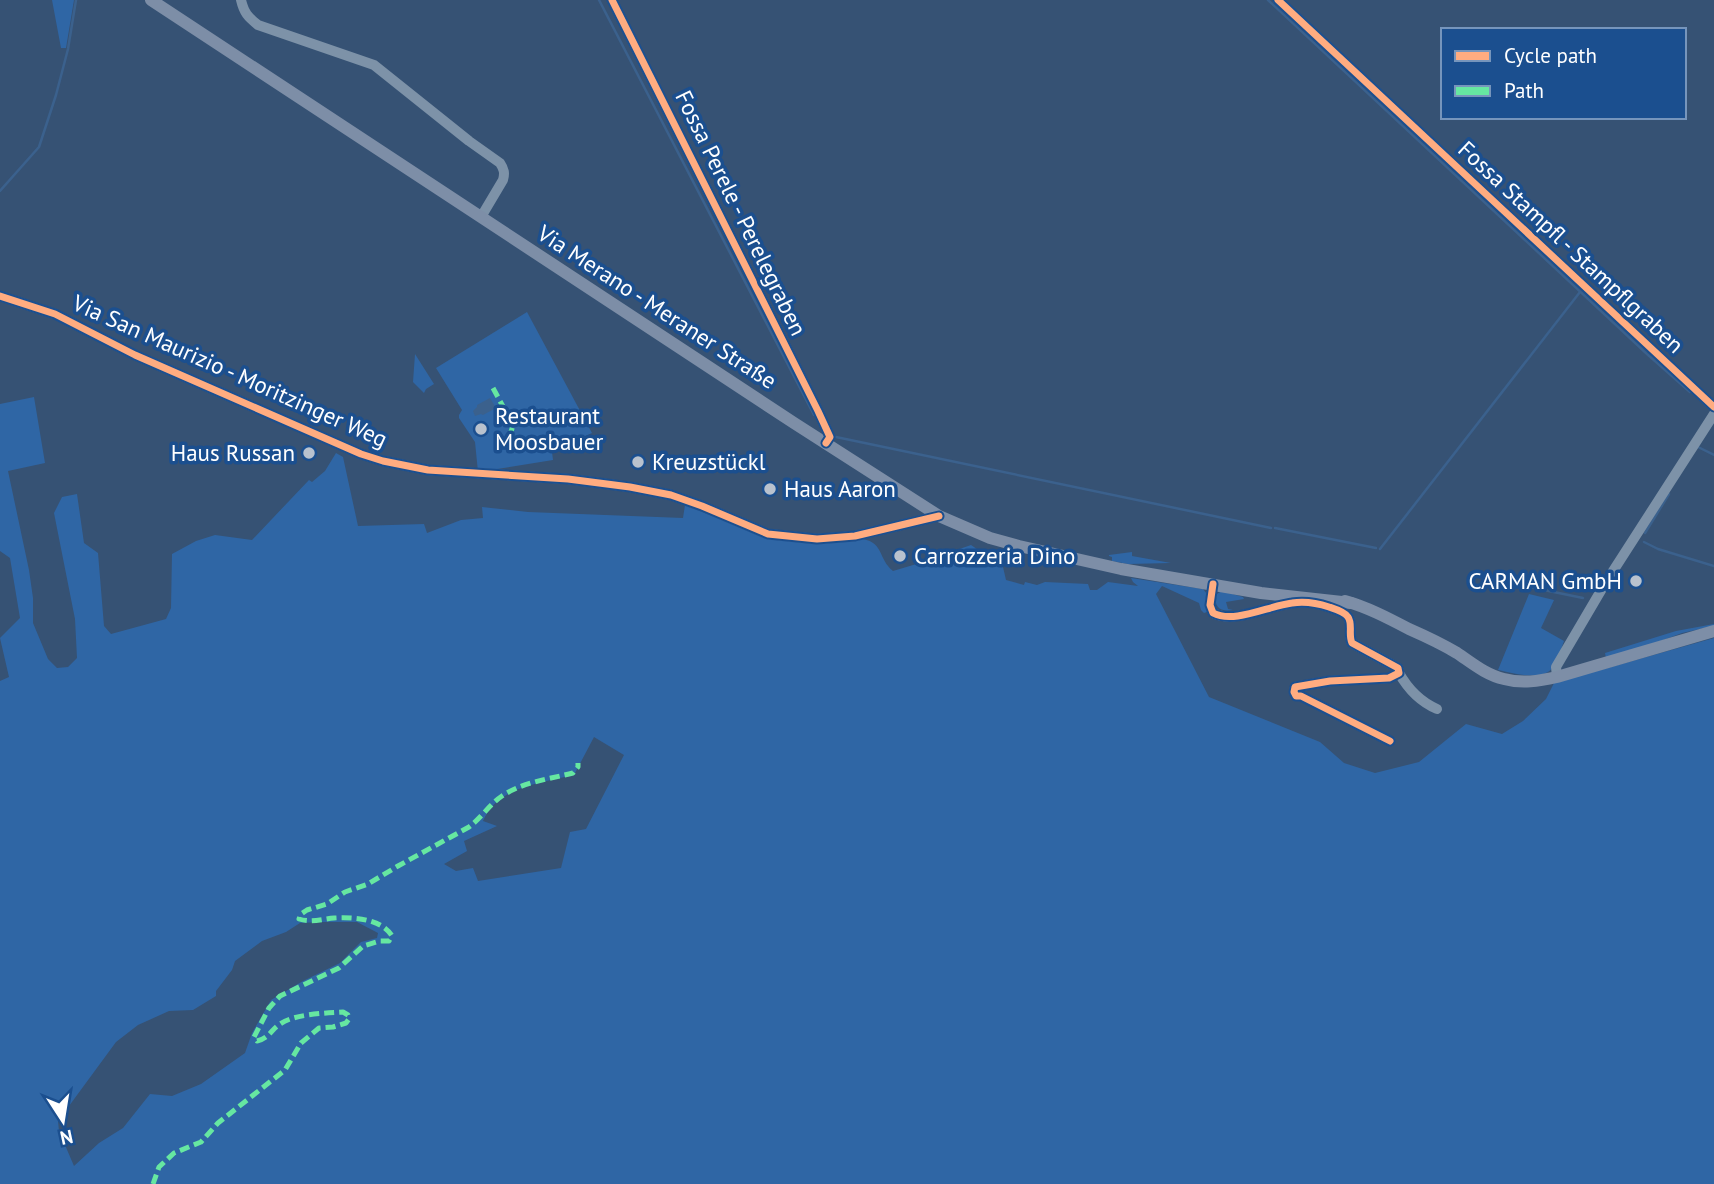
<svg xmlns="http://www.w3.org/2000/svg" width="1714" height="1184" viewBox="0 0 1714 1184" font-family="'PT Sans',sans-serif">
<rect width="100%" height="100%" fill="#365274"/>
<!-- green -->
<g fill="#2f66a5" fill-rule="evenodd">
<path d="M52 0H74L66 48H61Z"/>
<path d="M527 312 592 433 552 452 553 460 478 472 475 442 459 418V415L462 410 436 368Z"/>
<path d="M415 354 434 384 426 389 424 393 413 382Z"/>
<path d="M34 397 45 463 8 471 29 570 33 598V623L48 659 57 668 68 667 77 658 75 619 54 513 62 497 77 494 84 543 98 553 104 626 111 634 166 619 171 608 172 554 196 541 215 535 252 540 309 480 312 482 325 471 336 453 343 457 358 526 424 524 427 533 461 520 483 518 482 507 528 512 683 518 685 505 768 538 863 539C884 543 878 559 893 571L940 557 942 560H944L945 554 971 545 1003 567 1006 580 1024 585 1025 582 1037 585 1045 582 1088 584 1090 590H1097L1108 582 1138 586 1133 582 1131 578 1203 589 1207 594V612L1204 613 1201 610 1199 603 1162 586 1156 594 1209 697 1320 742 1344 763 1375 773 1419 762 1466 724 1502 734 1523 721 1546 699 1554 683 1714 638V1184H0V681L9 677 0 638 20 618 10 558 0 551V404ZM594 737 624 755 586 829 570 832 561 868 478 881 473 868 456 871 444 864 467 851 464 841 497 826 483 821C498 786 541 783 574 775ZM321 922H357L378 933 377 938 361 942 340 963 303 981 271 1000 252 1033 245 1053 201 1084 172 1096 150 1094 123 1128 99 1143 74 1166 59 1131 58 1121 116 1042 138 1025 169 1011 193 1010 216 996V991L232 970 235 961 262 941 286 932 300 923Z"/>
<path d="M1132 552V556L1171 563 1128 564 1112 561V557L1109 556V555Z"/>
<path d="M1222 591 1243 597 1244 599 1226 602 1228 609 1233 610C1220 612 1215 608 1215 595Z"/>
<path d="M1529 594 1554 600 1541 628 1564 641C1561 649 1559 659 1553 667 1544 682 1512 673 1498 670Z"/>
<path d="M1714 624V626L1682 633 1645 647 1606 658 1605 653 1676 631Z"/>
</g>
<!-- water -->
<path fill="#3b618d" d="M490 398 496 408 483 415 481 414 475 416 473 411 477 407V405Z"/>
<g fill="none" stroke-linecap="round" stroke-linejoin="round">
<!-- stream -->
<g stroke="#3b618d" stroke-width="2.5">
<path d="M599 0 814 415"/>
<path d="M1268 0 1647 354 1690 392"/>
<path d="M0 191 39 147 56 95 68 49 76 0"/>
<path d="M836 437 1271 528"/>
<path d="M1698 447 1714 455"/>
<path d="M1275 528 1376 548"/>
<path d="M1645 533 1669 494"/>
<path d="M1644 542 1658 549 1714 566"/>
<path d="M1380 549 1580 292"/>
<path d="M1481 577 1583 598"/>
</g>
<!-- minor -->
<g stroke="#7d92a8" stroke-width="10">
<path d="M241 0C244 13 248 17 258 25L374 65 469 141 500 163C504 169 505 173 503 180L481 217"/>
<path d="M612 0 818 411 830 437 826 443"/>
<path d="M1278 0 1714 407"/>
<path d="M0 296 55 314 135 355 361 454 383 461 428 470 568 479 630 487 671 495 702 506 768 534 817 539 855 536 939 516"/>
<path d="M1213 584 1210 605 1213 613C1234 624 1268 606 1292 603 1305 601 1317 603 1329 607 1335 609 1345 612 1348 617 1353 624 1348 635 1352 643L1398 668 1399 673 1389 678 1330 681 1295 687 1294 692 1296 696H1301L1390 741"/>
<path d="M1399 673C1408 689 1421 702 1437 709"/>
<path d="M1557 677 1556 667 1606 582 1714 414"/>
</g>
<!-- major -->
<g stroke="#7d8ea7" stroke-width="12">
<path d="M151 0 794 423 939 516 990 538 1019 546 1121 569 1261 593 1351 603"/>
<path d="M1345 601C1367 607 1388 618 1409 629 1425 636 1442 644 1457 653 1472 663 1486 675 1504 679 1522 684 1539 681 1557 677L1714 631"/>
</g>
<!-- quiet -->
<g stroke="#66e7a1" stroke-width="5" stroke-dasharray="10 5" stroke-linecap="butt">
<path d="M493 388 513 425 511 432"/>
<path d="M153 1184 159 1167 174 1153 201 1142 218 1123 285 1070 301 1043 319 1028 333 1027 346 1023 349 1019 348 1015 343 1012C326 1013 294 1014 280 1024 271 1030 269 1038 257 1041L254 1037 269 1008 280 996 339 968 363 946 380 941H389L392 936C381 918 352 917 334 918 322 919 311 923 299 919L301 914 307 910 327 904 345 892 368 884 398 866 469 827C481 818 490 804 502 796 523 782 549 779 573 773L578 767V763"/>
</g>
<defs>
<g id="cycleway">
<path d="M612 0 818 411 830 437 826 443"/>
<path d="M1278 0 1714 407"/>
<path d="M0 296 55 314 135 355 361 454 383 461 428 470 568 479 630 487 671 495 702 506 768 534 817 539 855 536 939 516"/>
<path d="M1213 584 1210 605 1213 613C1234 624 1268 606 1292 603 1305 601 1317 603 1329 607 1335 609 1345 612 1348 617 1353 624 1348 635 1352 643L1398 668 1399 673 1389 678 1330 681 1295 687 1294 692 1296 696H1301L1390 741"/>
</g>
</defs>
<!-- cycleway casing -->
<use href="#cycleway" stroke="#1b4f8f" stroke-width="11"/>
<!-- cycleway -->
<use href="#cycleway" stroke="#ffac80" stroke-width="7"/>
</g>
<!-- markers -->
<g fill="#b9c2ce" stroke="#1b4f8f" stroke-width="2.5">
<circle cx="481" cy="429" r="7"/>
<circle cx="309" cy="453" r="7"/>
<circle cx="638" cy="462" r="7"/>
<circle cx="770" cy="489" r="7"/>
<circle cx="900" cy="556" r="7"/>
<circle cx="1636" cy="581" r="7"/>
</g>
<g text-anchor="middle" stroke-width="7" stroke-linejoin="round" paint-order="stroke">
<!-- street labels -->
<g font-size="23" fill="#fff" stroke="#1b4f8f">
<text transform="translate(741 213) rotate(64)" y="8">Fossa Perele - Perelegraben</text>
<text transform="translate(1571 247) rotate(43)" y="8">Fossa Stampfl - Stampflgraben</text>
<text transform="translate(657 307) rotate(33)" y="8">Via Merano - Meraner Straße</text>
<text transform="translate(230 371) rotate(24)" y="8">Via San Maurizio - Moritzinger Weg</text>
</g>
<!-- poi labels -->
<g font-size="23" fill="#fff" stroke="#1b4f8f" text-anchor="start">
<text x="495" y="424">Restaurant<tspan x="495" dy="26">Moosbauer</tspan></text>
<text x="295" y="461" text-anchor="end">Haus Russan</text>
<text x="652" y="470">Kreuzstückl</text>
<text x="784" y="497">Haus Aaron</text>
<text x="914" y="564">Carrozzeria Dino</text>
<text x="1622" y="589" text-anchor="end">CARMAN GmbH</text>
</g>
</g>
<!-- legend -->
<rect x="1441" y="28" width="245" height="91" fill="#1b4f8f" stroke="#7695bc" stroke-width="2"/>
<rect x="1455" y="51" width="35" height="10" fill="#ffac80" stroke="#7695bc" stroke-width="2"/>
<text x="1504" y="63" font-size="21" fill="#ffffff">Cycle path</text>
<rect x="1455" y="86" width="35" height="10" fill="#66e7a1" stroke="#7695bc" stroke-width="2"/>
<text x="1504" y="98" font-size="21" fill="#ffffff">Path</text>
<!-- north arrow -->
<g transform="translate(63 1121) rotate(168)" stroke="#1b4f8f" stroke-width="5" paint-order="stroke">
<path d="M0-5L12 26L0 18L-12 26Z" fill="#ffffff"/>
<text y="-10" font-size="19" font-weight="bold" text-anchor="middle" fill="#ffffff">N</text>
</g>
</svg>
